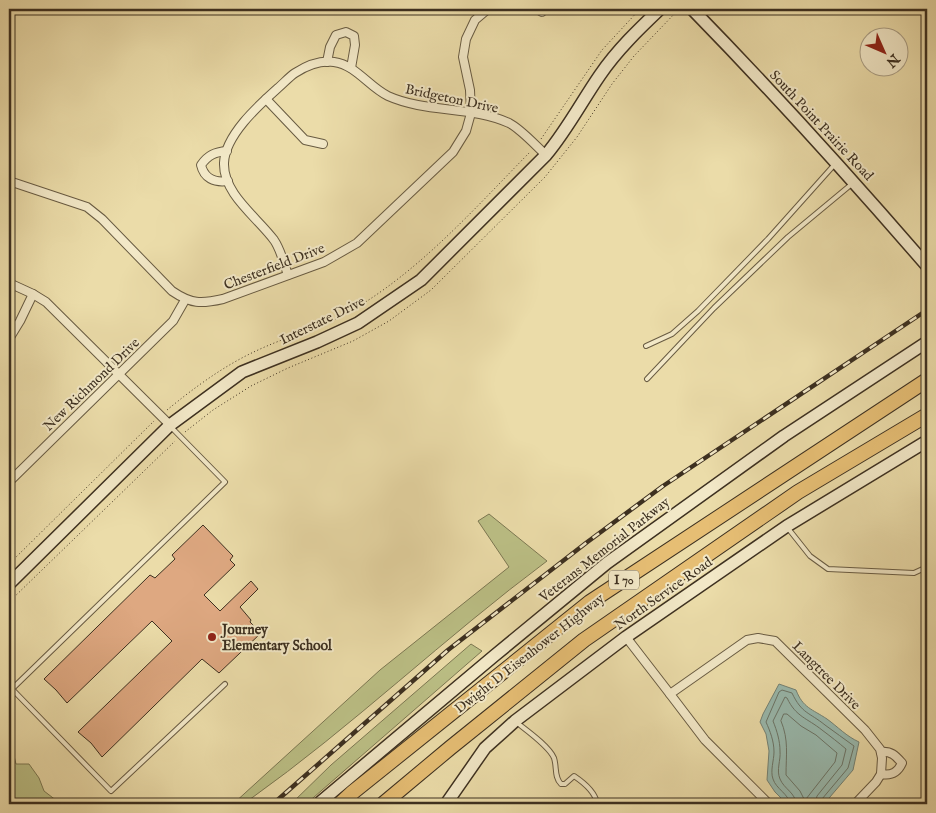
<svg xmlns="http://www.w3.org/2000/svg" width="936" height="813" viewBox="0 0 936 813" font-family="'IM FELL English',serif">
<rect width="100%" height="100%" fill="#ebdca9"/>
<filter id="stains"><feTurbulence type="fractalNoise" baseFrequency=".004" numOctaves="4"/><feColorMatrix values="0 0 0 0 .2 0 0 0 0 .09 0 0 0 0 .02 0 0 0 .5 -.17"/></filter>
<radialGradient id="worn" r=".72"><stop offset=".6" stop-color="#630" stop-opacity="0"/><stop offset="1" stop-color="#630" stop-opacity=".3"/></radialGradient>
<!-- green -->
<g fill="#bbbf85" stroke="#7c7852">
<path d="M489 514 547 561C445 637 353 726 249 800L247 804H233L380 670 509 567 478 521Z"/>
<path d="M471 644 482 651 306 804H291L331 765Z"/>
<path d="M9 745 13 752 16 764H29L39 778 44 791 61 804H14L9 789 14 781 9 774Z"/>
</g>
<!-- water -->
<path fill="#99baaf" stroke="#748376" d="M779 684 796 690C803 708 812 709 827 719 838 727 846 736 859 742L853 770 824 804H787L775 792 767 780 769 751 766 734 760 722 763 714Z"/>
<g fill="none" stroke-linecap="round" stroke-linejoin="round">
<!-- shore -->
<g stroke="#6b7568" stroke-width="1">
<path d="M784 714H787L801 726 816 735 837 753 835 762 806 799H804L800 791 786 775C786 755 789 740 781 721Z"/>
<path d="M790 804C789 794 776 789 773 779 770 771 774 760 774 752 774 741 770 731 766 722L779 692 782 690 792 693C802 714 809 712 825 725 835 732 844 739 854 746L848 768 822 799 821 804"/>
<path d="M796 804C796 793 784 789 780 779 776 770 781 760 780 751 780 741 777 731 773 721L785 697 787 698C796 717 807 718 822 730 830 736 839 743 846 749L842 765 817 796 815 804"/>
</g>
</g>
<!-- building -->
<path fill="#dea881" stroke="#3d3020" d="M203 525 233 556 230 560 235 565 204 595 220 611 251 581 258 589 240 607 251 620 250 622 261 633 219 673 202 659 102 757 91 743 78 732 172 641 152 621 67 703 56 690 44 679 150 575 155 578 175 559 172 555Z"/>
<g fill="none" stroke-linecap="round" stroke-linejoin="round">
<defs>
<g id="lane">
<path d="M646 346 672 334 698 311 768 239 835 164"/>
<path d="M647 379 714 308 788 237 853 183"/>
<path d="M787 527 810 556 828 569 914 573 927 567"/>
<path d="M9 686 12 689 225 482 170 426"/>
<path d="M12 689 111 791 225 684"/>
<path d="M516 722C526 730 549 746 554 758 557 767 554 777 561 784H565L574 776C583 782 595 792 597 803L595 804"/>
<path d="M452 799 460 804"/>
</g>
<g id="street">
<path d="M537 9 542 12"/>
<path d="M327 62 330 47 336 35 346 32 354 36 355 45 351 68"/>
<path d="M266 99 305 140 323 144"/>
<path d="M227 151C215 152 208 155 201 165 204 178 214 183 228 181"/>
<path d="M9 181 87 207 102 219 172 291C191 304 201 304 223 299L324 262 357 243 453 152 466 131 471 113 470 90 463 57 466 39 475 20 488 9"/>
<path d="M288 275C284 264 281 250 274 240 257 217 223 194 224 163 225 135 259 105 278 88 284 83 289 77 295 73 306 66 321 60 334 62 356 65 369 87 388 96 426 113 472 106 509 123 521 129 536 146 546 155"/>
<path d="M9 283 33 294 46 302 170 425"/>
<path d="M9 339 20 321 33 294"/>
<path d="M9 482 173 321 185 300"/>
<path d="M626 637 670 694"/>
<path d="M881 752C891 751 895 755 902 763 898 772 892 776 881 774"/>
<path d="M769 804 705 740 670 694 747 640 758 638 775 641 865 730 880 749 882 758 881 774 876 782 855 804"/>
</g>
<g id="secondary">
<path d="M692 9C773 92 851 178 927 266"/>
<path d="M9 584 170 425 242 372 317 342 358 323 421 280 546 155C567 130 582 101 600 75 617 50 639 29 660 9"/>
<path d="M318 804 494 656 607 563 784 436 927 342"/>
<path d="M446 804 485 748 515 721 626 637 787 526 927 441"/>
</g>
<g id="highway">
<path d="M340 804 353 792 590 602 927 380"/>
<path d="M383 804 450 748 584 640 798 492 927 415"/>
</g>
</defs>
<!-- lane casing -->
<use href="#lane" stroke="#685b42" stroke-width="6"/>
<!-- street casing -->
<use href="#street" stroke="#685b42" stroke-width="10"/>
<!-- secondary casing -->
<use href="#secondary" stroke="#3d3020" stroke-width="14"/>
<!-- highway casing -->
<use href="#highway" stroke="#3d3020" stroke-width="16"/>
<!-- path -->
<g stroke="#3d3020" stroke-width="1" stroke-dasharray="1 2.5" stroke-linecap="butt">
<path d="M541 139 602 50 640 9"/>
<path d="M167 410C195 387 225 365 258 350 288 336 320 328 349 312 419 272 474 209 530 152"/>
<path d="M185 432 213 410 251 386 288 368 353 341 389 321 431 290 545 177 577 137 612 84 634 56 679 9"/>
<path d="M9 564 154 421"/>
<path d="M9 602 175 441"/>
</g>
<!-- lane -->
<use href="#lane" stroke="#f2e8c7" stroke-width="4"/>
<!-- street -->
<use href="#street" stroke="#f2e8c7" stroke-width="8"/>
<!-- secondary -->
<use href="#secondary" stroke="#f2e8c7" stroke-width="11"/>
<!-- highway -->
<use href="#highway" stroke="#e6be74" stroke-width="14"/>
<defs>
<path id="rail" d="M273 804 448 650 586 543 663 486 927 310"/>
</defs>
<!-- rail casing -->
<use href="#rail" stroke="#3d3020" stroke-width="4.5"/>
<!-- rail -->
<use href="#rail" stroke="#f2e8c7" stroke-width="2.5" stroke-dasharray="8" stroke-linecap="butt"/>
</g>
<!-- markers -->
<circle fill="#8f2418" stroke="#f2e8c7" stroke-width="2" cx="212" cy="637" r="5"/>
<g text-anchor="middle" stroke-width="4" stroke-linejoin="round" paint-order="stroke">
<!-- shield labels -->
<rect fill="#f2e8c7" stroke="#736752" stroke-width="1" x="609" y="570.5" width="30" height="19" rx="4"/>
<g font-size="12" font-weight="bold" fill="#3d3020">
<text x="624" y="584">I 70</text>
</g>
<!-- street labels -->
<g font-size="14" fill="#3d3020" stroke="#f2e8c7">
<text transform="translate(452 98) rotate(12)" y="5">Bridgeton Drive</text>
<text transform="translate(822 125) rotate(47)" y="5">South Point Prairie Road</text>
<text transform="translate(274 266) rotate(-21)" y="5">Chesterfield Drive</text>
<text transform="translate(322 320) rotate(-26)" y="5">Interstate Drive</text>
<text transform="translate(91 384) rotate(-44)" y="5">New Richmond Drive</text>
<text transform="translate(604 549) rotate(-38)" y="5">Veterans Memorial Parkway</text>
<text transform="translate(663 593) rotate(-35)" y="5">North Service Road</text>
<text transform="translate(529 653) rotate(-38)" y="5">Dwight D Eisenhower Highway</text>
<text transform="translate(827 675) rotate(45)" y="5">Langtree Drive</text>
</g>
<!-- poi labels -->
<g font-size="14" font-weight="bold" fill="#3d3020" stroke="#f2e8c7" text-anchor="start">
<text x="222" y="634">Journey<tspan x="222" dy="16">Elementary School</tspan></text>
</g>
</g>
<!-- margin -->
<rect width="936" height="813" fill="none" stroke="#ebdca9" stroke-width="30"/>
<rect x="10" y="10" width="916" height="793" fill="none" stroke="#3d3020" stroke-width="2.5"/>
<rect x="15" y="15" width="906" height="783" fill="none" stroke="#3d3020"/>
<!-- north arrow -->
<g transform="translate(884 52) rotate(135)"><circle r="24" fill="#f2e8c7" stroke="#aa9e84"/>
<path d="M0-4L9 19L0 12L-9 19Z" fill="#8f2418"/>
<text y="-8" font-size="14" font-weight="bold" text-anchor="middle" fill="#3d3020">N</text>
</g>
<rect width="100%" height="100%" filter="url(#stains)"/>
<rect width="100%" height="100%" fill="url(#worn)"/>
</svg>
